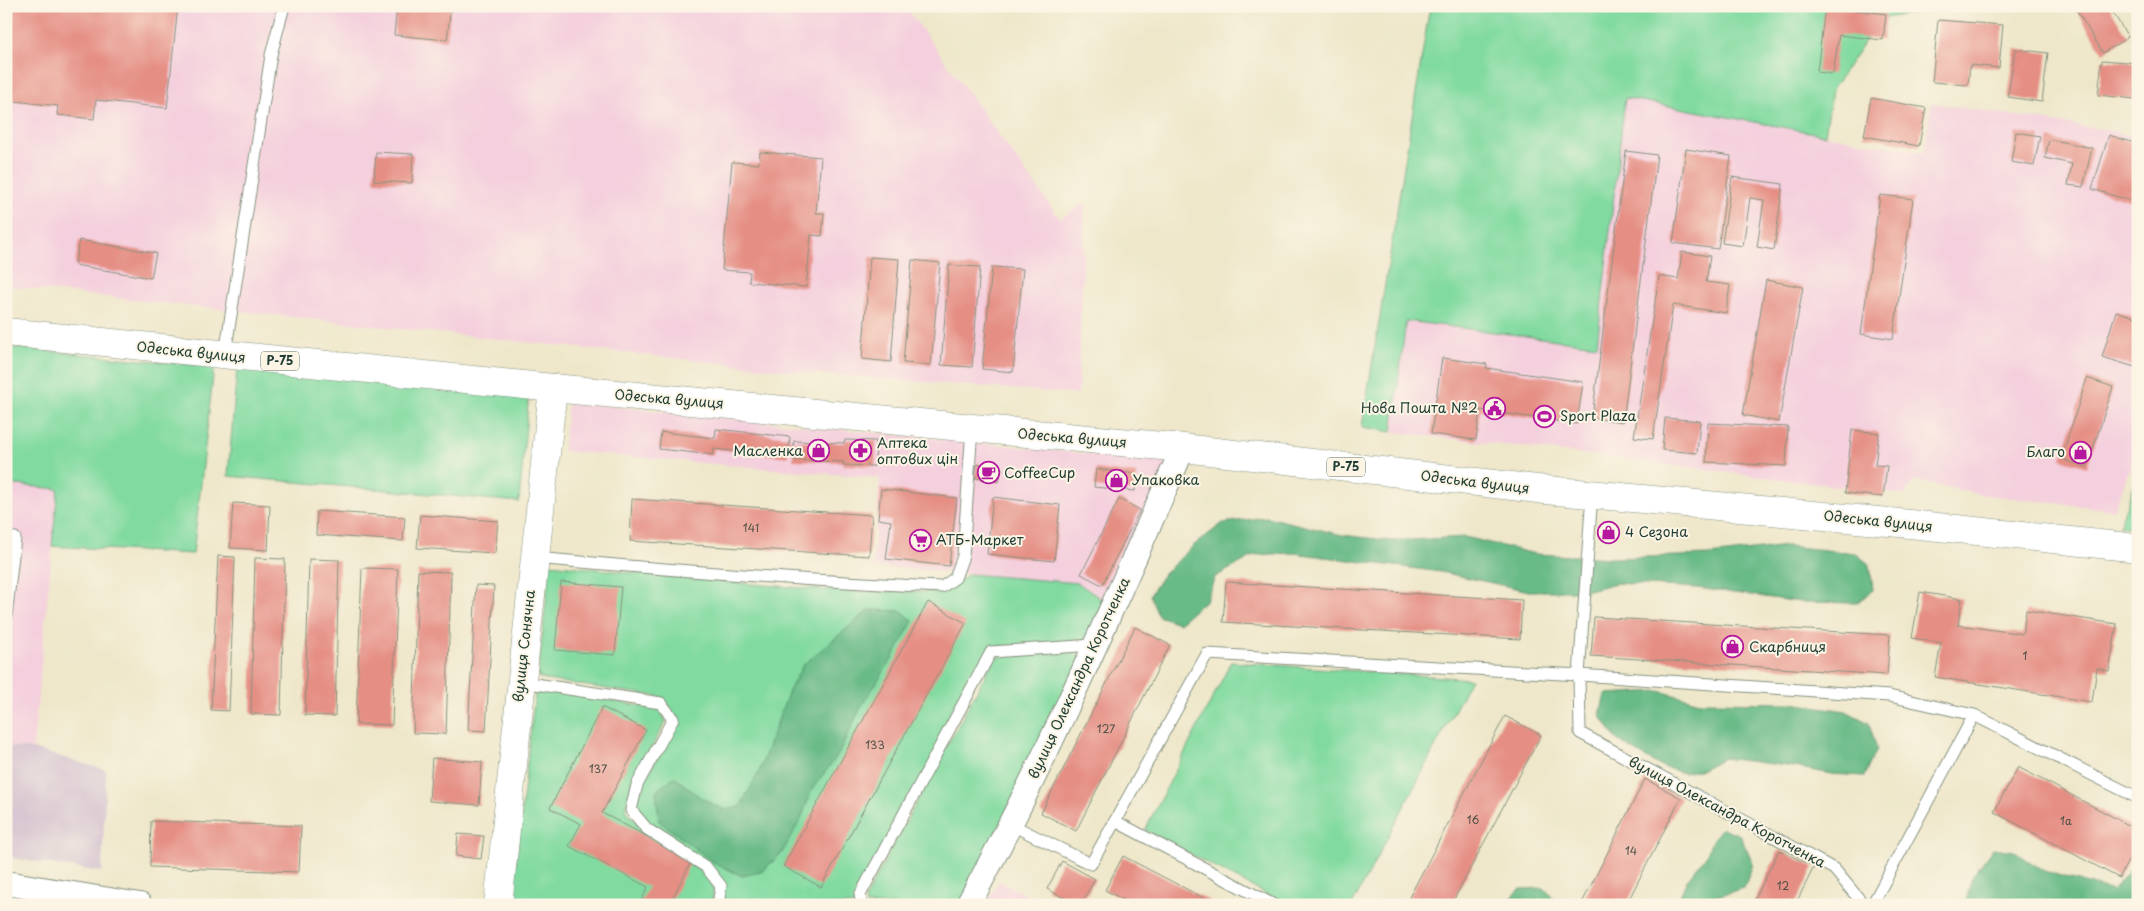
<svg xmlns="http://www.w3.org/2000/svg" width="2144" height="911" viewBox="0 0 2144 911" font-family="'Playpen Sans',sans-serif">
<rect width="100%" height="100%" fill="#fcf5e5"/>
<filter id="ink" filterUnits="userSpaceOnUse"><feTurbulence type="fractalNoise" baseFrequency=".02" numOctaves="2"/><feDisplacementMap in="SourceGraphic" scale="10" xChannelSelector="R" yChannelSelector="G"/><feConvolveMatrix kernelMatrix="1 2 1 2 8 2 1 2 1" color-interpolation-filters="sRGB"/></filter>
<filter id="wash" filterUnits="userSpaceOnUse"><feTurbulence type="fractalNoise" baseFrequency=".0096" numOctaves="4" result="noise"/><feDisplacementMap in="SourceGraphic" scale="20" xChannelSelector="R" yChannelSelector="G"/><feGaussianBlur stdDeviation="1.12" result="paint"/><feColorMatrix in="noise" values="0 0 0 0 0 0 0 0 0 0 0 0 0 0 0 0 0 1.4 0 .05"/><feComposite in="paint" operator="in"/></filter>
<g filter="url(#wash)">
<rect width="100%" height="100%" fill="#eee7ca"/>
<!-- built -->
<g fill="#f4cfdd">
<path d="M6 6H905L1060 219 1085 203 1078 394 821 374 6 286Z"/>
<path d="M1624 98 1924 153 1932 103 2112 131 2138 138V447L2114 510 1979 494 1914 480 1905 495 1584 454 1392 432 1406 321 1597 345Z"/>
<path d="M568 402 1170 462 1107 603 1078 583 873 566 880 478 563 451Z"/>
<path d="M6 484 58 489 33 749 6 746Z"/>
<path d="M999 881 1046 905H986Z"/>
</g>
<!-- industrial -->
<path fill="#d0bdcd" d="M6 746 33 749 106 770 102 872 6 857Z"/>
<!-- green -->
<g fill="#81daa0" stroke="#508c6a">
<path d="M1430 6H1952L1880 19 1832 90 1825 135 1625 98 1597 345 1406 321 1392 432 1362 427Z"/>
<path d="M6 347 214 367 193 554 52 546 58 489 6 484Z"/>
<path d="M237 368 529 394 519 502 228 476Z"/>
<path d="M2138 475V528L2119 526Z"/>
<path d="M550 564 689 579 840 591 926 592 947 590 969 574 1078 583 1107 603 1089 639 990 647 857 905H718L721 886 716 871 707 862 651 826 636 809 641 788 677 721 662 697 547 680 538 677Z"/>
<path d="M1075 652 1081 659 960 905H866L865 898 879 872 995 657Z"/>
<path d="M1231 662 1471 679 1352 905H1286L1145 830Z"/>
<path d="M541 689 659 709 666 721 631 785 625 810 644 830 701 870 714 888 711 905H511L535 693Z"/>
</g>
<!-- forest -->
<g fill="#68ba86" stroke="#447c5d">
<path d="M1267 517 1342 535 1393 541 1465 537 1535 554 1613 558 1709 555 1787 546 1855 553 1870 565 1873 590 1857 603 1801 602 1697 588 1616 583 1585 591H1529L1441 572 1294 553 1255 555 1215 577 1206 600 1179 623 1158 616 1150 595 1164 574 1193 546 1223 523Z"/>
<path d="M869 610 902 611 913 621 892 659 862 705 838 755 812 789 801 819 782 853 761 872 742 876 713 862 659 821 656 791 674 777 700 797 722 809 740 807 759 772 789 691 803 665Z"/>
<path d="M1659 691 1700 702 1792 703 1846 711 1869 723 1877 749 1864 776 1831 774 1795 767 1723 758 1703 769 1684 773 1660 766 1617 740 1600 715 1605 694Z"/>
<path d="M1722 828 1740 835 1753 864 1744 888 1710 898 1704 905H1676L1687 880 1706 856 1712 840Z"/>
<path d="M1993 848 2014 851 2044 871 2112 891 2130 870 2138 857V905H1965L1972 877Z"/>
<path d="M1544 888 1560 905H1505L1520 889Z"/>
</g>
<g id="blocks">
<!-- building -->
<g fill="#e58e84">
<path d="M6 6H178L167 108 96 100 94 119 57 115 58 106 6 100Z"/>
<path d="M397 6H451L447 40 394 35Z"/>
<path d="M1825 6 1886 14 1883 40 1839 35 1833 74 1817 72Z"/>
<path d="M2074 6H2109L2128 37 2103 53Z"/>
<path d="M1938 20 2003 25 1999 68 1970 65 1968 85 1932 82Z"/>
<path d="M2015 49 2048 53 2042 102 2008 97Z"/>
<path d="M2102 60 2138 63 2135 99 2098 95Z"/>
<path d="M1871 98 1926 108 1919 146 1864 136Z"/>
<path d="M2016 132 2040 136 2034 166 2011 162Z"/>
<path d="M2109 135 2138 144V203L2092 189Z"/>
<path d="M2049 139 2092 148 2083 187 2068 185 2072 164 2045 158Z"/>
<path d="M1686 149 1731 156 1718 249 1673 243Z"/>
<path d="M1626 151 1657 155 1623 422 1592 418Z"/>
<path d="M376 152 413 154 412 183 374 181Z"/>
<path d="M760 152 821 157 816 213H824L822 236 811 235 806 287 749 282 750 272 722 270 732 162 759 164Z"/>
<path d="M1732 177 1783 184 1774 250 1757 247 1764 200 1750 198 1743 246 1722 243Z"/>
<path d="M1880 195 1913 199 1893 339 1861 334Z"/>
<path d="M79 240 156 253 151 278 75 265Z"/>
<path d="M1682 252 1710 256 1706 282 1730 285 1726 313 1673 305 1653 439 1634 437 1659 276 1678 279Z"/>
<path d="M870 257 899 259 891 362 862 359Z"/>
<path d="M912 260 940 263 931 365 903 363Z"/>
<path d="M949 265 980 267 972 367 941 365Z"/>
<path d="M992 267 1023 269 1013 372 982 369Z"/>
<path d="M1766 280 1803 287 1779 422 1743 415Z"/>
<path d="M2116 311 2138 318V368L2102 357Z"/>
<path d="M1442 358 1487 364 1486 368 1583 382 1577 424 1480 410 1476 440 1431 434Z"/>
<path d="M2087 378 2113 387 2087 467 2061 459Z"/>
<path d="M1665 418 1700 421 1697 453 1662 450Z"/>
<path d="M1708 423 1788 427 1786 466 1706 462Z"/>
<path d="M716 429 790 437 788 457 714 449 713 455 659 449 661 432 715 438Z"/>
<path d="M1852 430 1879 433 1875 465 1887 466 1883 497 1845 493Z"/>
<path d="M845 440 876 441 875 466 843 465 844 462 793 460 794 441 844 443Z"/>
<path d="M977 464 1002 468 999 482 975 478Z"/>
<path d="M1096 469 1137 474 1135 491 1094 487Z"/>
<path d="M881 489 957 498 949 566 886 559 891 521 878 519Z"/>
<path d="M993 497 1060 505 1054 561 987 554Z"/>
<path d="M632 499 872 515 869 556 630 541Z"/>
<path d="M1119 499 1140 510 1102 585 1081 574Z"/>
<path d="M233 503 270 505 268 550 230 548Z"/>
<path d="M317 511 405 517 403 541 316 535Z"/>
<path d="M420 515 498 521 495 553 417 548Z"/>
<path d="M218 556 235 557 229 711 211 710Z"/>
<path d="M255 558 285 559 281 715 251 714Z"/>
<path d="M309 559 339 560 335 716 305 715Z"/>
<path d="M362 568 398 569 392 725 356 724Z"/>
<path d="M418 571 451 572 446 734 413 733Z"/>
<path d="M561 582 621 587 615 655 555 650Z"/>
<path d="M1226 582 1522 600 1520 639 1223 622Z"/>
<path d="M476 585 494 586 486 731 468 730Z"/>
<path d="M1920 592 1962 599 1958 625 1966 626 2023 634 2026 610 2117 624 2109 671 2097 668 2092 702 1935 677 1941 643 1912 638Z"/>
<path d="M928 602 966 623 821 887 783 866Z"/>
<path d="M1594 617 1890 635 1887 675 1591 656Z"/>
<path d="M1135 627 1170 645 1076 831 1041 813Z"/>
<path d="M602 707 646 730 602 813 692 860 669 905H639L648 887 569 846 581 824 550 808Z"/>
<path d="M1505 716 1541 735 1451 905H1405Z"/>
<path d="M432 758 482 762 479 805 429 801Z"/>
<path d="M2018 767 2138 830V843L2119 878 1994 812Z"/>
<path d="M1645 779 1681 798 1626 905H1581Z"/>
<path d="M151 821 301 826 299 872 150 867Z"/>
<path d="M458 834 484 836 481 859 456 856Z"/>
<path d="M1779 850 1814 867 1795 905H1752Z"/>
<path d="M1123 856 1217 905H1134L1105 890Z"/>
<path d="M1062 861 1095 879 1081 905H1077L1047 889Z"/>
</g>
</g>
</g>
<g filter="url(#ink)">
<use href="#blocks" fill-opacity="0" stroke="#86927f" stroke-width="1"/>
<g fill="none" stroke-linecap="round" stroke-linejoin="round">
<defs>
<g id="service">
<path d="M225 354 271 55 284 6"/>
<path d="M1592 494 1579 675 1580 733 1834 869 1864 905"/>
<path d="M6 537 15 538 6 617"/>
<path d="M535 558C670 570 806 581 942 587L955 578 963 556 972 428"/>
<path d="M522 682 661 703 673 719 637 785 631 810 647 829 706 867 721 886 718 905"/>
<path d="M1115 821 1207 654 1579 675 1889 696 1974 715"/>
<path d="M1010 824 1091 864 1115 821 1274 905"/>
<path d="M862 905 860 895 991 652 1094 645"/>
<path d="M1872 905 1974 715 2138 798"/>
</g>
<g id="minor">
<path d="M6 883 140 905"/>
<path d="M968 905C1048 758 1115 601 1183 448"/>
</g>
<path id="tertiary" d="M498 905 553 388"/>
<path id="primary" d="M6 332 553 388 1183 448 1546 490 1900 523 2138 548"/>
</defs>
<!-- service casing -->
<use href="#service" stroke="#86927f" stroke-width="13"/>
<!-- minor casing -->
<use href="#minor" stroke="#86927f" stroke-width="26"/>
<!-- tertiary casing -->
<use href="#tertiary" stroke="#86927f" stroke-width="29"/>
<!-- primary casing -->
<use href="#primary" stroke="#86927f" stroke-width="29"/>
<!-- service -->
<use href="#service" stroke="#fff" stroke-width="11"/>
<!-- minor -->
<use href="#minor" stroke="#fff" stroke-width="24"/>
<!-- tertiary -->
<use href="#tertiary" stroke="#fff" stroke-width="28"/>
<!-- primary -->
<use href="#primary" stroke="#fff" stroke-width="28"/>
</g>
</g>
<!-- icons -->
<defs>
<symbol id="civic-ring" viewBox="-11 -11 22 22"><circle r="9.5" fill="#fcf5e5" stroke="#b5179e" stroke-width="1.5"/><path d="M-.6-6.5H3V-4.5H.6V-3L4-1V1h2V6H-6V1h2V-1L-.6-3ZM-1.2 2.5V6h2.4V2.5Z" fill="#b5179e"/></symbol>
<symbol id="stadium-ring" viewBox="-11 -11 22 22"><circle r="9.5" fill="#fcf5e5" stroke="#b5179e" stroke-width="1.5"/><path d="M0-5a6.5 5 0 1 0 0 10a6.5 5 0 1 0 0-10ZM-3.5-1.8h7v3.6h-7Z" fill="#b5179e"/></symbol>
<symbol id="shop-ring" viewBox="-11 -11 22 22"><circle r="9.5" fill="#fcf5e5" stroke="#b5179e" stroke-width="1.5"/><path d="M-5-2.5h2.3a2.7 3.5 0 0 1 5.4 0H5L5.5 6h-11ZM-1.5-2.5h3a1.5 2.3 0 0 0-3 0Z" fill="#b5179e"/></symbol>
<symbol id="pharmacy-ring" viewBox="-11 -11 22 22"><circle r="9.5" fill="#fcf5e5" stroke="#b5179e" stroke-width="1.5"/><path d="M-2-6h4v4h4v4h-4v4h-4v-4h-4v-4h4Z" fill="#b5179e"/></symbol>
<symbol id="cafe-ring" viewBox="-11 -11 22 22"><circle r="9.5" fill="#fcf5e5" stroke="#b5179e" stroke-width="1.5"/><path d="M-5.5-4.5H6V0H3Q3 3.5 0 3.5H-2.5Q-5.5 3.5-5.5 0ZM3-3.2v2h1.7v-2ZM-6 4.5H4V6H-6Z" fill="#b5179e"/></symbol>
<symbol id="supermarket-ring" viewBox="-11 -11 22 22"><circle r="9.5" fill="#fcf5e5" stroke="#b5179e" stroke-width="1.5"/><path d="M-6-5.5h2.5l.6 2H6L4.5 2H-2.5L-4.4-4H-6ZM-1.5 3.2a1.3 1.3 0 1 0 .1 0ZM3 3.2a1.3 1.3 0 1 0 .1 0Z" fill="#b5179e"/></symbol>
</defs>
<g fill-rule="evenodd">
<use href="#civic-ring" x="1482" y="396" width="25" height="25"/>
<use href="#stadium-ring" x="1532" y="404" width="25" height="25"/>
<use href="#shop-ring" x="806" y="438" width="25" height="25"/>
<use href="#pharmacy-ring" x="848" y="438" width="25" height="25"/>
<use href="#shop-ring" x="2068" y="440" width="25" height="25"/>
<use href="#cafe-ring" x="976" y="460" width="25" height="25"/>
<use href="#shop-ring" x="1104" y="468" width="25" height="25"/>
<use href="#shop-ring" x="1596" y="520" width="25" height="25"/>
<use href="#supermarket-ring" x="908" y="528" width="25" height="25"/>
<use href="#shop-ring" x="1720" y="634" width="25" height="25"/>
</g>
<g text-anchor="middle" stroke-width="4" stroke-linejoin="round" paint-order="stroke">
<!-- number labels -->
<g font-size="11" fill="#505148">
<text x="751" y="532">141</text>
<text x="2025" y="660">1</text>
<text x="1106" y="733">127</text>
<text x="875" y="749">133</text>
<text x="598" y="773">137</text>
<text x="1473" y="824">16</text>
<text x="2066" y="825">1а</text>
<text x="1631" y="855">14</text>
<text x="1783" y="890">12</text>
</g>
<!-- shield labels -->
<g fill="#fcf5e5" stroke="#617469" stroke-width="1">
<rect x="261" y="351.5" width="38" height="19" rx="4"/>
<rect x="1327" y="457.5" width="38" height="19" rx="4"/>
</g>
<g font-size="12" font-weight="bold" fill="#1f3d34">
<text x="280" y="365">Р-75</text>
<text x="1346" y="471">Р-75</text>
</g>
<!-- street labels -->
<g font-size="14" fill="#1f3d34" stroke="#fcf5e5">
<text transform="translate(191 352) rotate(6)" y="5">Одеська вулиця</text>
<text transform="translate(669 399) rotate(5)" y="5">Одеська вулиця</text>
<text transform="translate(1072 438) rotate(5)" y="5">Одеська вулиця</text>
<text transform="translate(1475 482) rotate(7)" y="5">Одеська вулиця</text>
<text transform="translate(1878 521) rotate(6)" y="5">Одеська вулиця</text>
<text transform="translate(524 646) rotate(-84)" y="5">вулиця Сонячна</text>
<text transform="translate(1079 678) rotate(-65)" y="5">вулиця Олександра Коротченка</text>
<text transform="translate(1727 812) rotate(28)" y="5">вулиця Олександра Коротченка</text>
</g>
<!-- poi labels -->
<g font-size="14" fill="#1f3d34" stroke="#fcf5e5" text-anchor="start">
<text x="1478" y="413" text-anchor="end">Нова Пошта №2</text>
<text x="1560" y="421">Sport Plaza</text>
<text x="877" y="448">Аптека<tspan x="877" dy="16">оптових цін</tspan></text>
<text x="803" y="456" text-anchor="end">Масленка</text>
<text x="2065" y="457" text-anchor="end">Благо</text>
<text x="1004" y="478">CoffeeCup</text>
<text x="1132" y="485">Упаковка</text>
<text x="1625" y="537">4 Сезона</text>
<text x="936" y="545">АТБ-Маркет</text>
<text x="1749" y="652">Скарбниця</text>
</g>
</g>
<!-- margin -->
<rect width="2144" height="911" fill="none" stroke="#fcf5e5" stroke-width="25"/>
</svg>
